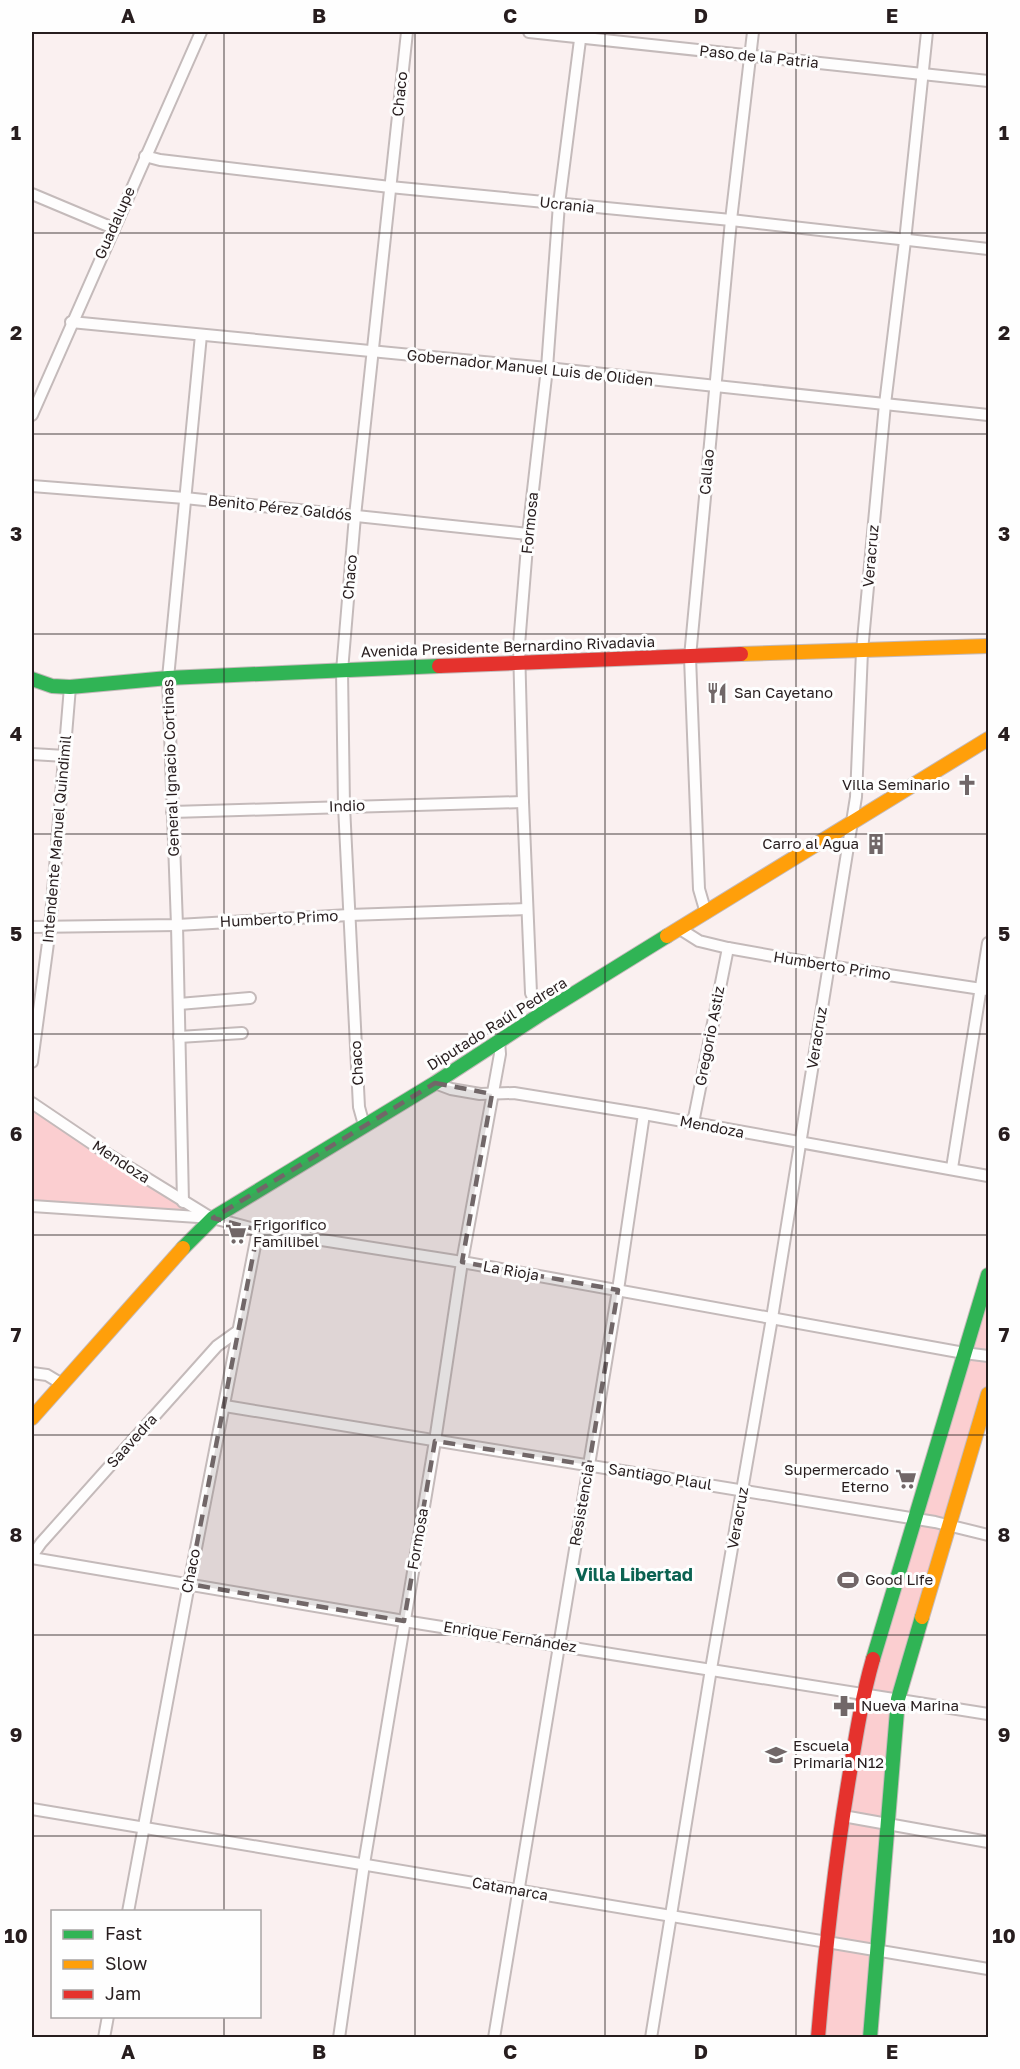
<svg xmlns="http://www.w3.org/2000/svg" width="1020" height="2069" viewBox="0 0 1020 2069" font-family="'Golos Text',sans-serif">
<rect width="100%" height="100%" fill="#faf0f0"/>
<!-- green -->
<g fill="#fbced0">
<path d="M32 1103 213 1218 32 1206Z"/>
<path d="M988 1275V1394L898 1699 870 2037 818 2038 863 1694Z"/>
</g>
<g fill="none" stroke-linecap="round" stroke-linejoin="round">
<defs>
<g id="street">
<path d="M529 32 988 81"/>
<path d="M145 156 160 160 390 187 731 220 988 249"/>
<path d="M32 194 113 228"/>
<path d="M71 322 547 368 988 415"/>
<path d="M32 415 201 32"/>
<path d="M32 486 185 498 528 534"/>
<path d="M32 754 65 756"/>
<path d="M172 812 523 802"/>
<path d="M706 913 699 889 690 657 731 220 753 32"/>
<path d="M32 927 177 925 349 915 527 909"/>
<path d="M680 929 699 941 728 948 829 966 988 990"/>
<path d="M179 1004 250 998"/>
<path d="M541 1014 531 993 523 802 519 645 528 534 547 368 559 204 581 32"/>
<path d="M179 1037 242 1033"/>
<path d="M32 1062 50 928 70 687"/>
<path d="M435 1083 451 1089 480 1094 514 1093 644 1114 988 1176"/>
<path d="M32 1103 109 1155 208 1216"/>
<path d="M693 1123 728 948"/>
<path d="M364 1125 359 1107 344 806 342 671 355 516 407 32"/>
<path d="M952 1168 988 943"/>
<path d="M183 1202 177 925 168 678 201 335"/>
<path d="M32 1206 213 1218 258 1230 462 1262 964 1353 988 1356"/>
<path d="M32 1373 47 1375 62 1384"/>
<path d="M225 1406 935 1522 988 1535"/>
<path d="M32 1556 41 1543 217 1346 238 1331"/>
<path d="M32 1558 404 1621 988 1714"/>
<path d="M32 1809 988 1969"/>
<path d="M843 1816 988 1842"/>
<path d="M128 1912 189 1584 258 1230"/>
<path d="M104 2038 108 2016"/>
<path d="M339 2038 364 1864 435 1441 462 1262 500 1054 499 1041"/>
<path d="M494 2038 618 1290 644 1114"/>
<path d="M651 2038 711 1669 772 1318 856 797 862 651 885 404 905 241 927 32"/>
</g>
<g id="fast">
<path d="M32 679 52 686 70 687 168 678 439 666"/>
<path d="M183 1248 213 1218 435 1083 541 1014 667 936"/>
<path d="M873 1659 988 1275"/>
<path d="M870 2038 898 1699 922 1617"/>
</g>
<g id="slow">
<path d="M741 654 988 646"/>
<path d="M667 936 988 739"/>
<path d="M32 1418 183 1248"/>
<path d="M922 1617 988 1394"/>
</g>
<g id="jam">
<path d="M439 666 741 654"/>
<path d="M818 2038C825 1953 834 1869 848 1784 855 1742 861 1701 873 1659"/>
</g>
</defs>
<!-- street casing -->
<use href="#street" stroke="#c4baba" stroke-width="14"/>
<!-- fast casing -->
<use href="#fast" stroke="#c4baba" stroke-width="16"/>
<!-- slow casing -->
<use href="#slow" stroke="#c4baba" stroke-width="16"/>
<!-- jam casing -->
<use href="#jam" stroke="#c4baba" stroke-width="16"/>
<!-- street -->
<use href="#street" stroke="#fefdfd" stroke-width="10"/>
<!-- fast -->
<use href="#fast" stroke="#30b455" stroke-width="14"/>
<!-- slow -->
<use href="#slow" stroke="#ff9f0a" stroke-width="14"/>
<!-- jam -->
<use href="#jam" stroke="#e5322d" stroke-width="14"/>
</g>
<!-- marked area -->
<path fill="#716768" fill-opacity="0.2" stroke="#716768" stroke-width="4.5" stroke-dasharray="12 8" stroke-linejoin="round" d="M435 1083 492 1094 462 1262 618 1290 589 1465 435 1441 404 1621 189 1584 258 1230 213 1218Z"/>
<!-- grid -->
<path fill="none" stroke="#271d1e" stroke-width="1.5" stroke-opacity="0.55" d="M224 32V1912M415 32V2038M605 32V2038M796 32V2038M32 233H988M32 434H988M32 634H988M32 834H988M32 1034H988M32 1235H988M32 1435H988M32 1635H988M32 1836H988M224 2016V2038"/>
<!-- icons -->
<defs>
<symbol id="restaurant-bare" viewBox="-9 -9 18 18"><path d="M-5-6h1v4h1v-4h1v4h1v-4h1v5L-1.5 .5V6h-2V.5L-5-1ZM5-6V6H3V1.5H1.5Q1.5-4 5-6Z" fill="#716768" stroke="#fefefe" stroke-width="2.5" paint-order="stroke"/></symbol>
<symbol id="church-bare" viewBox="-9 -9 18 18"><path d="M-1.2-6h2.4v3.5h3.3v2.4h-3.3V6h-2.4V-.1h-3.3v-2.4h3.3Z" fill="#716768" stroke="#fefefe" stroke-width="2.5" paint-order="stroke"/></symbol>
<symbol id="building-bare" viewBox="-9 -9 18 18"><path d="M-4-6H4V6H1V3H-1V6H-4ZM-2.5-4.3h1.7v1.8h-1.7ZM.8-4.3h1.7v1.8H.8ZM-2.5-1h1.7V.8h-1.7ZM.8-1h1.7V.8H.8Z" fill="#716768" stroke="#fefefe" stroke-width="2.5" paint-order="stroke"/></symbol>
<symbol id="supermarket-bare" viewBox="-9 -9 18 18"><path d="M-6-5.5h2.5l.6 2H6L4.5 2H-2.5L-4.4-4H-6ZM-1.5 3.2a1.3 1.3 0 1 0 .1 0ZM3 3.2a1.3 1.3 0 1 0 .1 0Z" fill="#716768" stroke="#fefefe" stroke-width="2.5" paint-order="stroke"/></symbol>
<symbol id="stadium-bare" viewBox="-9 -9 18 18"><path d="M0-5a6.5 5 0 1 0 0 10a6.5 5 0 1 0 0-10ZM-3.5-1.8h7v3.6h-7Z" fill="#716768" stroke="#fefefe" stroke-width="2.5" paint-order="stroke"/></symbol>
<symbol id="pharmacy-bare" viewBox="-9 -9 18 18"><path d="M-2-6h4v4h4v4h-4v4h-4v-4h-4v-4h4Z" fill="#716768" stroke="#fefefe" stroke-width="2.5" paint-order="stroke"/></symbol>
<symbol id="school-bare" viewBox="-9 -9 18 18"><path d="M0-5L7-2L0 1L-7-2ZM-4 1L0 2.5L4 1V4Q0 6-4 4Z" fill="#716768" stroke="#fefefe" stroke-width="2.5" paint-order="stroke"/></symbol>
</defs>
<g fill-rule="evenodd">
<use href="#restaurant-bare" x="702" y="678" width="30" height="30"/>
<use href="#church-bare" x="952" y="770" width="30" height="30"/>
<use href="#building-bare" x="861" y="829" width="30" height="30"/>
<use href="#supermarket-bare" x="221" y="1219" width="30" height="30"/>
<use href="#supermarket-bare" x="891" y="1464" width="30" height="30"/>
<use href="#stadium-bare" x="833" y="1565" width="30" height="30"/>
<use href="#pharmacy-bare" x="829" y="1691" width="30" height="30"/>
<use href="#school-bare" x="761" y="1740" width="30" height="30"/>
</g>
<g text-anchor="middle" stroke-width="6" stroke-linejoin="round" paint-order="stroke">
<!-- street labels -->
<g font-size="15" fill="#271d1e" stroke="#fefefe">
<text transform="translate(759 57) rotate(6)" y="5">Paso de la Patria</text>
<text transform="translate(400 94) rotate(-84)" y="5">Chaco</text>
<text transform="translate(567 205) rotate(6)" y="5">Ucrania</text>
<text transform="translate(115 223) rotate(-66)" y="5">Guadalupe</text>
<text transform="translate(530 368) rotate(6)" y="5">Gobernador Manuel Luis de Oliden</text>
<text transform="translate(707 472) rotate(-85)" y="5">Callao</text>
<text transform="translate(280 508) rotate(6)" y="5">Benito Pérez Galdós</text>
<text transform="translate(530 523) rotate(-84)" y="5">Formosa</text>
<text transform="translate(871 556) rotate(-85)" y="5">Veracruz</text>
<text transform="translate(350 577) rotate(-85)" y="5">Chaco</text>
<text transform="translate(508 647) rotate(-2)" y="5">Avenida Presidente Bernardino Rivadavia</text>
<text transform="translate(171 768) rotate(-92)" y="5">General Ignacio Cortinas</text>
<text transform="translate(347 806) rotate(-2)" y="5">Indio</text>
<text transform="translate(57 839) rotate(-85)" y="5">Intendente Manuel Quindimil</text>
<text transform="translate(279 919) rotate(-3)" y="5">Humberto Primo</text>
<text transform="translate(832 966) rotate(9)" y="5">Humberto Primo</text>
<text transform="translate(497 1024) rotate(-32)" y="5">Diputado Raúl Pedrera</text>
<text transform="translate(710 1036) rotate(-79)" y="5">Gregorio Astiz</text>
<text transform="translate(817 1038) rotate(-81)" y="5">Veracruz</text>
<text transform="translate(357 1063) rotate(-93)" y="5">Chaco</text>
<text transform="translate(712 1127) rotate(11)" y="5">Mendoza</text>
<text transform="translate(121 1162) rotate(33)" y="5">Mendoza</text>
<text transform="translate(511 1271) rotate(10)" y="5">La Rioja</text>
<text transform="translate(132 1441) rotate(-48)" y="5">Saavedra</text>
<text transform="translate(660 1477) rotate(9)" y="5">Santiago Plaul</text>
<text transform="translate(582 1505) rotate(-80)" y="5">Resistencia</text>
<text transform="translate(738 1518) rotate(-80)" y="5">Veracruz</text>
<text transform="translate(418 1539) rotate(-80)" y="5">Formosa</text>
<text transform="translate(191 1571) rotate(-79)" y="5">Chaco</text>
<text transform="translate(510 1637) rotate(9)" y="5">Enrique Fernández</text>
<text transform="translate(510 1889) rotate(10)" y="5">Catamarca</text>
</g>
<!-- poi labels -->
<g font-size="15" fill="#271d1e" stroke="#fefefe" text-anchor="start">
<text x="734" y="698">San Cayetano</text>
<text x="950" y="790" text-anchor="end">Villa Seminario</text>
<text x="859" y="849" text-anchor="end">Carro al Agua</text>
<text x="253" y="1230">Frigorifico<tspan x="253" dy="17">Familibel</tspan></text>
<text x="889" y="1475" text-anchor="end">Supermercado<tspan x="889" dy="17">Eterno</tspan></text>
<text x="865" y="1585">Good Life</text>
<text x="861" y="1711">Nueva Marina</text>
<text x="793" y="1751">Escuela<tspan x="793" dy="17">Primaria N12</tspan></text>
</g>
<!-- quarter labels -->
<g font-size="18" font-weight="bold" fill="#0b6251" stroke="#fefefe">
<text x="634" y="1581">Villa Libertad</text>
</g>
</g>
<!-- border -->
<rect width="1020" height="2069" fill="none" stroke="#fefefe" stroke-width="66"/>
<!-- legend -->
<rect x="51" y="1910" width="210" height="108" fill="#fefefe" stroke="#a8a4a4" stroke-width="1.5"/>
<rect x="63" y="1930" width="30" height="9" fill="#30b455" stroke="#a8a4a4" stroke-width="1.5"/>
<text x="105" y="1940" font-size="18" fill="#271d1e">Fast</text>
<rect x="63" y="1960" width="30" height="9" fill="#ff9f0a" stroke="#a8a4a4" stroke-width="1.5"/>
<text x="105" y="1970" font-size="18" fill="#271d1e">Slow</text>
<rect x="63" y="1990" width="30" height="9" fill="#e5322d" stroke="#a8a4a4" stroke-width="1.5"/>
<text x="105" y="2000" font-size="18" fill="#271d1e">Jam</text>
<rect x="33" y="33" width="954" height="2003" fill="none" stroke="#271d1e" stroke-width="2"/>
<g font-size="20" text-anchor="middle" font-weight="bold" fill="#271d1e">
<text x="128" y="23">A</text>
<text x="319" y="23">B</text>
<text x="510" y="23">C</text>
<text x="701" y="23">D</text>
<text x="892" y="23">E</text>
<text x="16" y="140">1</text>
<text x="1004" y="140">1</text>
<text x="16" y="340">2</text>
<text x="1004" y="340">2</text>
<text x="16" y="541">3</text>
<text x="1004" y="541">3</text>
<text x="16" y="741">4</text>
<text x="1004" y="741">4</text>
<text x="16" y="941">5</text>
<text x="1004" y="941">5</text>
<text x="16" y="1141">6</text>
<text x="1004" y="1141">6</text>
<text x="16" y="1342">7</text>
<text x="1004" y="1342">7</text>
<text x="16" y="1542">8</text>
<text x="1004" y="1542">8</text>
<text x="16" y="1742">9</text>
<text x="1004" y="1742">9</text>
<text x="16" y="1943">10</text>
<text x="1004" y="1943">10</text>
<text x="128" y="2059">A</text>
<text x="319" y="2059">B</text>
<text x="510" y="2059">C</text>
<text x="701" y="2059">D</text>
<text x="892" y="2059">E</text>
</g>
</svg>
